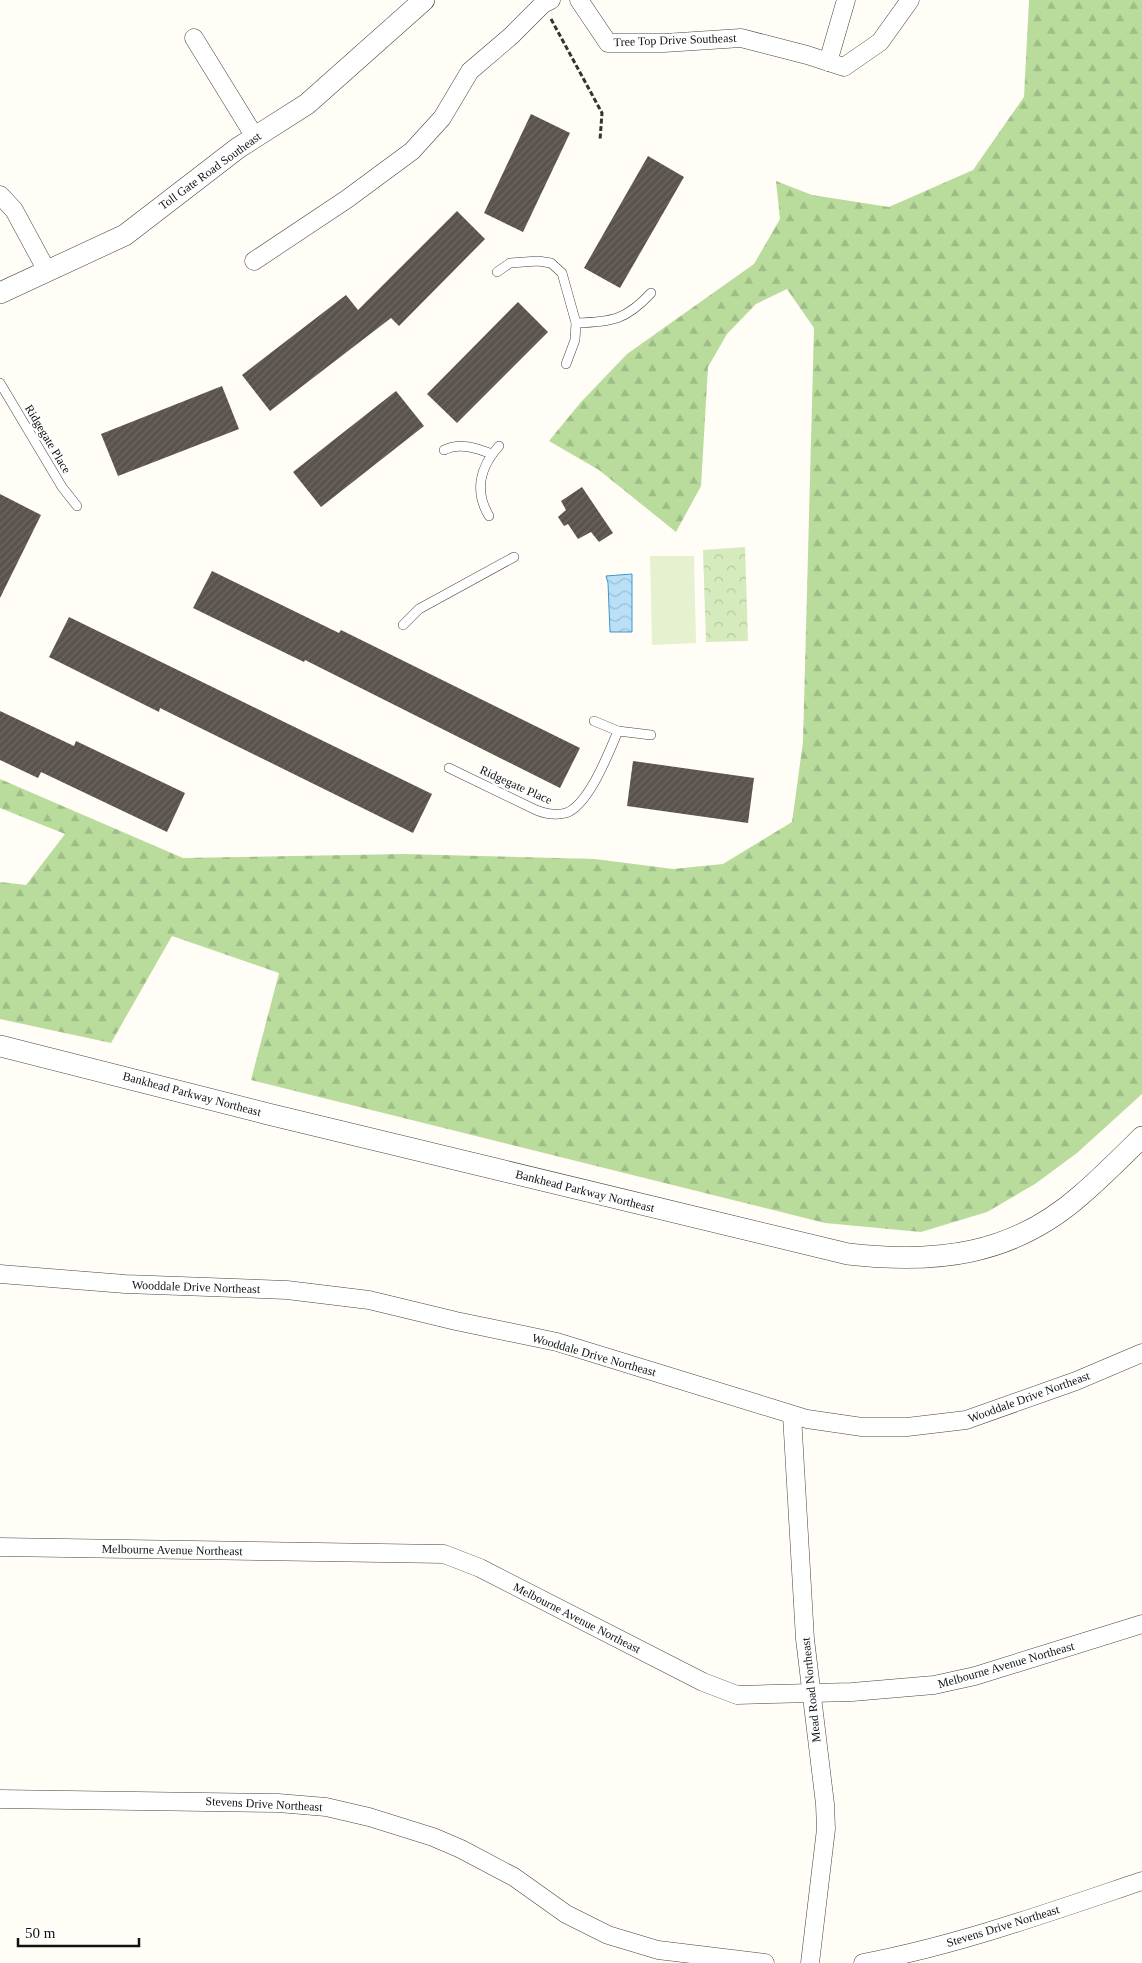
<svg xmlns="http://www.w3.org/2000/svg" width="1142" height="1963" viewBox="0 0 1142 1963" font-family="'Times New Roman',serif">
<defs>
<pattern id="forest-firs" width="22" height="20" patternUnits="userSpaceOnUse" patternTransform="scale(1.25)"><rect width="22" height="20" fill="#b9dc9c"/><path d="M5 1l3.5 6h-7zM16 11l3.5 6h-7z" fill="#9ebc85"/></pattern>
<pattern id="park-crowns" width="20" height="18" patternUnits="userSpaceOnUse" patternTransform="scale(1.25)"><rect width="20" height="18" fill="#d5ebbd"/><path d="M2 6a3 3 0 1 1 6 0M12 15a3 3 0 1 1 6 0" fill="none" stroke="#b6c8a1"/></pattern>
<pattern id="water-waves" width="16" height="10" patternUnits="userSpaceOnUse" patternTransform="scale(1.25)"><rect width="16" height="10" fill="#b9e0f7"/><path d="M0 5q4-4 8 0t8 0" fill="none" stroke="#9ebfd3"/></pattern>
<pattern id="building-hatch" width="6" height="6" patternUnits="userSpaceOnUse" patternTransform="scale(1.25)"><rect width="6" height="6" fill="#5a524d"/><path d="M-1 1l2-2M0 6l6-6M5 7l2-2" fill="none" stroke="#6d6662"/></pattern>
</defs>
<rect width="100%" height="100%" fill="#fffdf5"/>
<!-- forest -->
<path fill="url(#forest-firs)" d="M1029 0H1142V1094L1077 1153 1035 1184 987 1212 921 1232 825 1223 251 1080 279 973 172 936 111 1043 0 1019V882L26 885 65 834 0 808V779L183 858 402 854 595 859 673 869 723 864 792 822 803 742 814 328 787 289 756 304 727 334 708 367 701 486 676 532 599 470 549 441 581 402 627 354 754 264 780 219 776 181 812 195 889 207 973 170 1024 97Z"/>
<!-- park -->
<path fill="url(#park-crowns)" d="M745 547 748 641 706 642 703 550Z"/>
<!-- pitch -->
<path fill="#e6f2cf" d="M650 556H694L696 643 652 645Z"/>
<!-- water -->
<path fill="url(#water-waves)" stroke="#3f96cf" d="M632 574V632H610L608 583 606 576Z"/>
<!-- building -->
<g fill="url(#building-hatch)">
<path d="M531 114 570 133 523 232 484 213Z"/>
<path d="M648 156 684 177 620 288 584 268Z"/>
<path d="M457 211 485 239 399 326 391 318 270 411 242 375 346 295 358 310Z"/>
<path d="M518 302 548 332 457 423 427 394Z"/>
<path d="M222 386 239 429 118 476 101 434Z"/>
<path d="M396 391 424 426 321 507 293 472Z"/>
<path d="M582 487 613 533 599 542 591 532 578 539 568 524 564 526 558 517 566 510 561 501Z"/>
<path d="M0 494 41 515 0 598Z"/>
<path d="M212 571 339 633 341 630 580 748 560 788 305 660 304 662 193 608Z"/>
<path d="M69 617 432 794 413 833 160 708 159 712 49 657Z"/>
<path d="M0 711 74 746 76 741 185 793 167 832 41 772 38 778 0 760Z"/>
<path d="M633 761 754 778 748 823 627 806Z"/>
</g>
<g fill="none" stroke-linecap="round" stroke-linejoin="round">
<defs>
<g id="service">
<path d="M497 272 510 263 538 261 551 263 562 273 576 323 575 340 566 364"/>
<path d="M576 323C612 322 626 320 651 293"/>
<path d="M0 383 62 487 77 506"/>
<path d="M444 450C460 442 476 448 492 454"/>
<path d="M489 516C474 491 480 467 499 446"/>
<path d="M403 625 419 609 514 557"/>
<path d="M594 721 618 731 651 735"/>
<path d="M449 768 536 810C546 814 555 816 566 813 589 805 609 752 618 731"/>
</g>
<g id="minor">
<path d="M579 0 608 43H664L741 38 807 55 844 67 880 42 910 0"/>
<path d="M194 38 255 137"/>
<path d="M828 62 846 0"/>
<path d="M0 195 14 210 47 271"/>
<path d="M254 261 347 199 412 151 442 118 470 71 511 36 543 4 551 0"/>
<path d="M0 1274 125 1284 287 1290 369 1300 456 1321 557 1342 807 1419 862 1427H907L966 1420 1076 1381 1142 1353"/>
<path d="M792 1415 805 1639 825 1804 826 1829 810 1963"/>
<path d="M0 1547 444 1554 480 1568 703 1682 737 1695 852 1692 934 1685 975 1676 1142 1624"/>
<path d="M0 1799 278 1803 326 1807 369 1817 433 1837 461 1849 514 1877 566 1914 608 1935 658 1950 765 1963"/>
<path d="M863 1963C958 1945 1050 1912 1142 1881"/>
</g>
<g id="tertiary">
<path d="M0 293 125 235 238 148 307 104 424 0"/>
<path d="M0 1046 268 1114 848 1254C935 1264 1012 1256 1081 1195 1102 1177 1122 1157 1142 1137"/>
</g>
</defs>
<!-- service casing -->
<use href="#service" stroke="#444" stroke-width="10"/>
<!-- minor casing -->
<use href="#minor" stroke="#444" stroke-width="19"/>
<!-- tertiary casing -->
<use href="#tertiary" stroke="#444" stroke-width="22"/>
<!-- path -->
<path stroke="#333" stroke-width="3" stroke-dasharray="5 2.5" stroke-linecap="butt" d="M551 19 602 113 600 140"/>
<!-- service -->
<use href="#service" stroke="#fff" stroke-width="9"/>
<!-- minor -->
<use href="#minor" stroke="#fff" stroke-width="18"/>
<!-- tertiary -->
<use href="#tertiary" stroke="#fff" stroke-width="21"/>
</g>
<g text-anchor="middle" stroke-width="5" stroke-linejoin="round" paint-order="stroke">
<!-- street labels -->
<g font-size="12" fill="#111" stroke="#fff">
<text transform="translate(675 40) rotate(-2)" y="4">Tree Top Drive Southeast</text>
<text transform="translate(210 171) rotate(-36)" y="4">Toll Gate Road Southeast</text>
<text transform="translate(48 439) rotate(59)" y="4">Ridgegate Place</text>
<text transform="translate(516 785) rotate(24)" y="4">Ridgegate Place</text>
<text transform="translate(192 1094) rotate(15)" y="4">Bankhead Parkway Northeast</text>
<text transform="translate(585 1191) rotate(14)" y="4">Bankhead Parkway Northeast</text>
<text transform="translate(196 1287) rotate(2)" y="4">Wooddale Drive Northeast</text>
<text transform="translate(594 1355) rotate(16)" y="4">Wooddale Drive Northeast</text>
<text transform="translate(1029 1397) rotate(-20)" y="4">Wooddale Drive Northeast</text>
<text transform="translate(172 1550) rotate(1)" y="4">Melbourne Avenue Northeast</text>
<text transform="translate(577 1618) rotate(27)" y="4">Melbourne Avenue Northeast</text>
<text transform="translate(1006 1665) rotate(-16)" y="4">Melbourne Avenue Northeast</text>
<text transform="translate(811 1690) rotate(-96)" y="4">Mead Road Northeast</text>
<text transform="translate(264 1804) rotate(3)" y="4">Stevens Drive Northeast</text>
<text transform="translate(1003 1926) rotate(-17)" y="4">Stevens Drive Northeast</text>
</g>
</g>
<!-- scale -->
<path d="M18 1938v8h121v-8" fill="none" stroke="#111111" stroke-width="2.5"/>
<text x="25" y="1938" font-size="15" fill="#111111" stroke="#ffffff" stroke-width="4" paint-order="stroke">50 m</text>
</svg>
